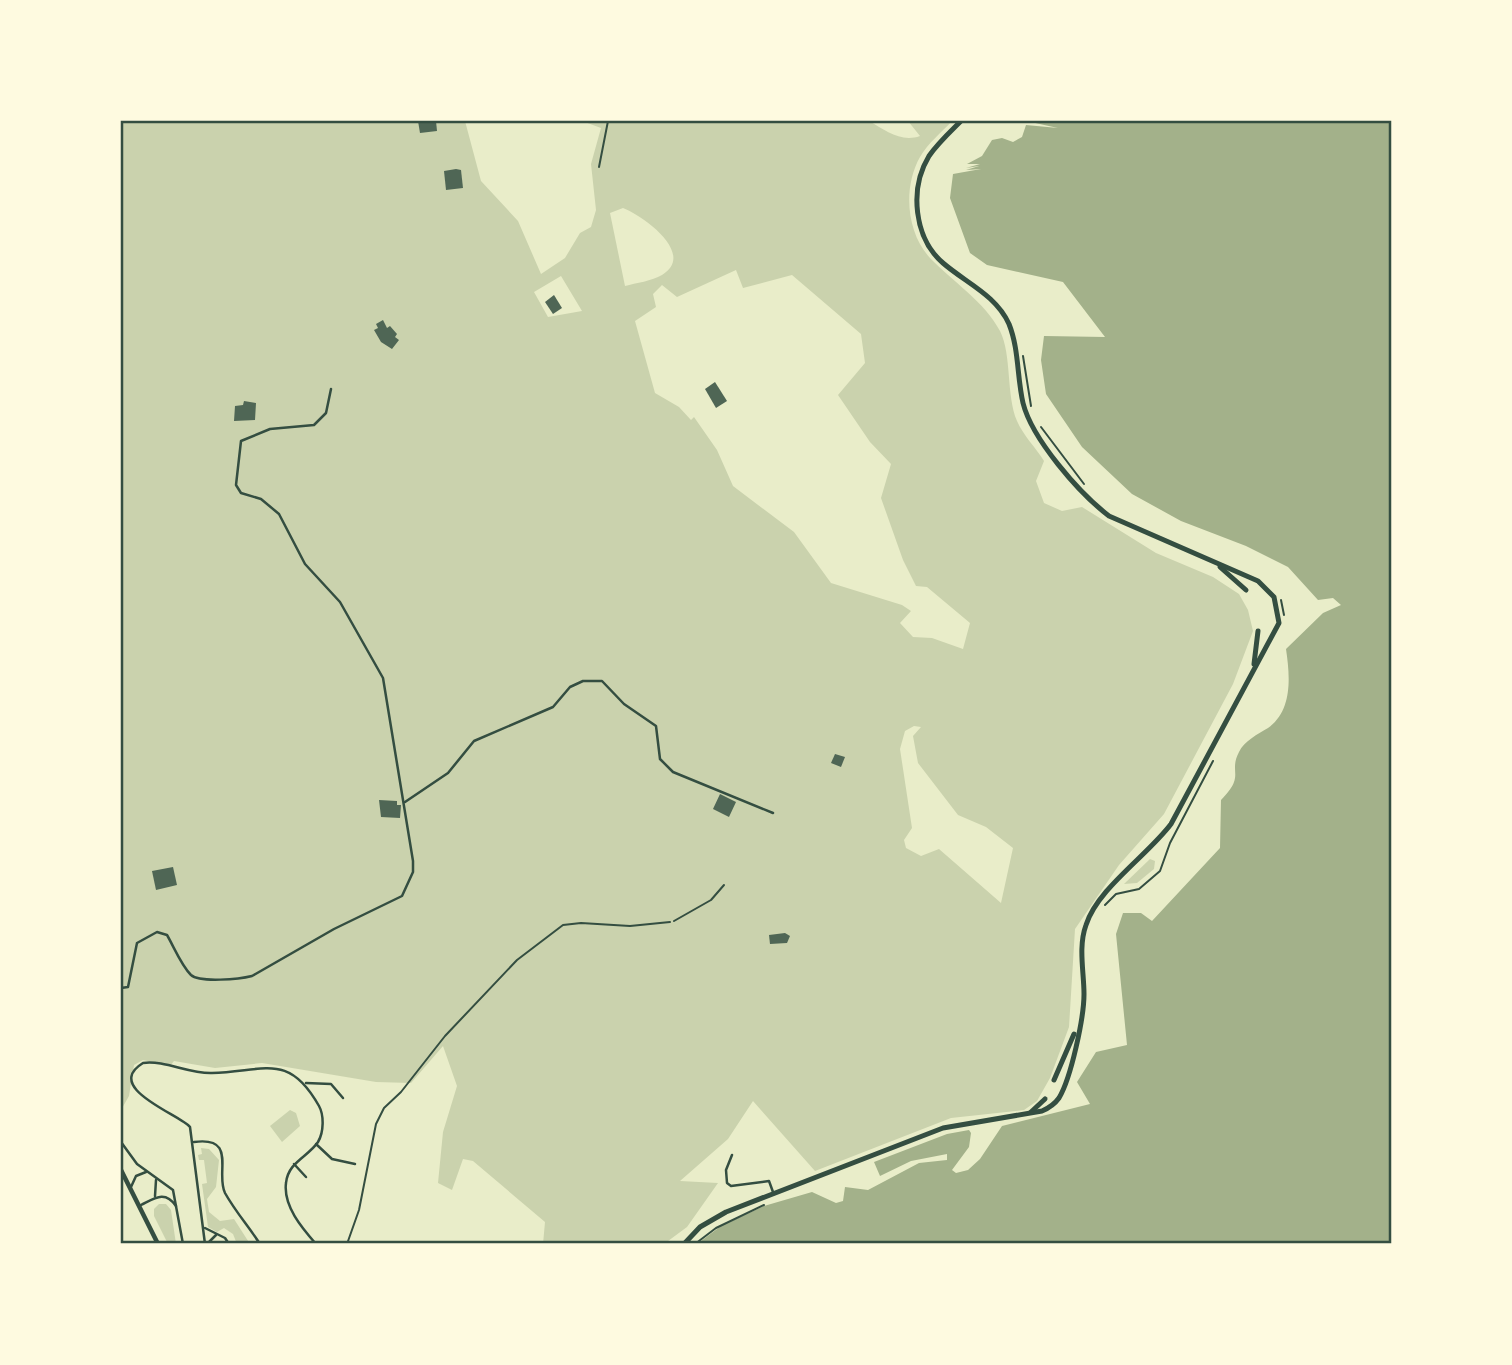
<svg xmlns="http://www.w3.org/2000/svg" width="1512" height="1365" viewBox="0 0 1512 1365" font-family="Karla,sans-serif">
<rect width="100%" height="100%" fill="#e9edc9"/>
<!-- green -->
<g fill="#cad2ad" fill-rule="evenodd">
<path d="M121 121H465L481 181 518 221 541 274 565 258 580 233 591 227 596 210 591 164 601 128 582 121H869C885 130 901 143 920 136L908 121H952C942 132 928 143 920 157 903 187 906 232 930 258 952 281 985 302 1000 331 1012 355 1006 395 1017 421 1023 435 1036 448 1044 461L1036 481 1044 503 1062 511 1082 507 1156 553 1213 577 1239 594 1248 610 1253 631 1233 684 1164 814 1119 865 1075 929 1069 1027 1050 1078 1037 1101 1024 1110 951 1118 815 1171 753 1101 728 1139 680 1181 718 1183 687 1227 664 1244H543L545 1222 473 1161 463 1159 452 1190 438 1183 443 1132 457 1086 443 1046 411 1083 376 1082 262 1063 215 1068 174 1061 170 1066 143 1060 134 1065 129 1096 121 1110ZM623 208C642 215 697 254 662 275 652 281 636 283 625 286L610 213ZM736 270 743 288 792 275 861 334 865 363 838 395 870 442 891 464 881 498 903 560 916 586 927 587 970 623 963 649 932 638 913 637 900 623 911 611 902 605 831 583 794 532 733 486 717 450 694 417 691 420 679 407 655 393 635 321 656 307 653 294 662 285 677 297ZM561 276 582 311 548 317 534 292ZM914 726 921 727 913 736 918 763 958 815 986 827 1013 848 1001 903 939 849 921 856 906 848 904 840 912 828 900 749 905 731Z"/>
<path d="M1150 859 1155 861 1154 869 1137 883 1124 884Z"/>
<path d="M290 1110 296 1113 300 1126 282 1142 270 1126Z"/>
<path d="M201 1148 209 1149 219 1160 216 1187 207 1199 209 1212 220 1221 234 1219 250 1244H237L233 1234 224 1228 217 1232 208 1227 202 1184 207 1183 204 1160H199L198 1155 202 1154Z"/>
<path d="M159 1204H166L171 1210 176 1244H168L154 1216V1209Z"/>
</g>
<!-- water -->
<path fill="#a3b18a" d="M1026 121H1391V1244H697L721 1226 764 1206 812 1192 836 1203 843 1201 845 1187 868 1190 919 1163 947 1160V1154L911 1161 880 1176 874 1162 947 1134 969 1130 971 1133 969 1147 952 1170 956 1173 968 1170 980 1159 1002 1126 1090 1104 1077 1082 1096 1052 1127 1045 1116 934 1123 913H1141L1152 921 1220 848 1221 800C1246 775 1228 773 1239 752 1244 741 1258 734 1268 728 1293 710 1290 676 1286 649L1323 613 1341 605 1333 598 1318 600 1288 567 1246 546 1181 521 1132 494 1082 447 1046 394 1041 360 1044 336 1105 337 1063 282 987 265 970 253 950 198 953 174 981 169 966 170 979 166 966 168 980 164H967L982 156 992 140 1002 138 1013 142 1022 137 1026 125 1058 128Z"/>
<!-- building -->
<g fill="#4f6655">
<path d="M418 121H436L437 131 420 133Z"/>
<path d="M456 169 461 170 463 188 446 190 444 171Z"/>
<path d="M554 295 562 308 553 314 545 302Z"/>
<path d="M383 320 387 328 390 326 397 334 395 337 399 340 392 349 381 342 374 330 378 328 376 324Z"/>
<path d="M715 382 727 401 716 408 705 389Z"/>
<path d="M244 401 256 403 255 420 234 421 235 406 243 405Z"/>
<path d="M835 754 845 757 841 767 831 763Z"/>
<path d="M720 794 736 802 729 817 713 809Z"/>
<path d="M379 800 397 801V805H401L400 818 381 817Z"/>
<path d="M173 867 177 885 156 890 152 871Z"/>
<path d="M785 933 790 936 787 943 770 944 769 935Z"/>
</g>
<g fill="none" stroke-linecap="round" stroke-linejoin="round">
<!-- path -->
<g stroke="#344e41" stroke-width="2">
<path d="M1023 356 1031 406"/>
<path d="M1041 427 1084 484"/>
<path d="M1281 600 1284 615"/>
<path d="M1105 905 1116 894 1139 889 1160 871 1170 843 1213 761"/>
<path d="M347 1244 359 1210 376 1124 384 1108 401 1092 445 1036 517 960 563 925 581 923 630 926 670 922"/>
<path d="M695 1244 716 1228 764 1205"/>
</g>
<!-- service -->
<g stroke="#344e41" stroke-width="2">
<path d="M599 167 608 121"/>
<path d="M674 921 711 900 724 885"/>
</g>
<!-- minor -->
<g stroke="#344e41" stroke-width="2.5">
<path d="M405 802 448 773 474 741 553 707 570 687 583 681H602L624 704 656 726 660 759 673 772 773 813"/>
<path d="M121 988 128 987 137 943 157 932 167 935C174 947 181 965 191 975 200 983 240 979 252 976L334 929 402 896 413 872V861L383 678 340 602 305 564 279 514 261 499 241 493 236 485 241 441 270 429 314 425 326 413 331 389"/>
<path d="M306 1083 331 1084 343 1098"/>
<path d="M121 1142 137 1164 173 1190 183 1244"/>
<path d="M194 1142C238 1136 215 1173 225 1193 235 1211 249 1227 260 1244"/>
<path d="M316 1144 332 1159 355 1164"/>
<path d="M732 1155 726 1170 727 1183 731 1186 769 1181 773 1192"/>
<path d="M294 1164 306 1177"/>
<path d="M131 1187 136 1176 146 1172"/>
<path d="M155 1196 156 1180"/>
<path d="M141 1205C155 1198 165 1190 176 1206"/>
<path d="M205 1228 225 1238 229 1244"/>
<path d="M205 1244 190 1127C181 1115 102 1088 143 1063 165 1060 189 1074 212 1073 264 1072 288 1051 319 1106 324 1115 324 1132 318 1142 308 1157 288 1162 286 1183 283 1206 302 1228 316 1244"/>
<path d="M207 1244 216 1235"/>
</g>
<!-- secondary -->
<path stroke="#344e41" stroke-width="4.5" d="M121 1170 158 1244"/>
<!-- trunk -->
<g stroke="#344e41" stroke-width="5">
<path d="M1220 567 1246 590"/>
<path d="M1254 664 1258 631"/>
<path d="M1054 1080 1074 1034"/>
<path d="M1031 1112 1045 1099"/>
<path d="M684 1244 700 1227 726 1212 943 1128 1042 1111C1049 1108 1054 1105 1059 1098 1071 1078 1084 1018 1084 994 1084 972 1078 947 1086 925 1098 888 1147 856 1171 824L1279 623 1274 597 1258 581 1109 516C1079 493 1032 439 1023 403 1017 377 1019 349 1009 324 996 295 966 283 943 263 914 238 909 189 929 156 938 143 950 132 961 121"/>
</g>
</g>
<!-- border -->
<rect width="1512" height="1365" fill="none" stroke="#fefae0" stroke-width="245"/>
<rect x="122" y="122" width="1268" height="1120" fill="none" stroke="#344e41" stroke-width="2.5"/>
</svg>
